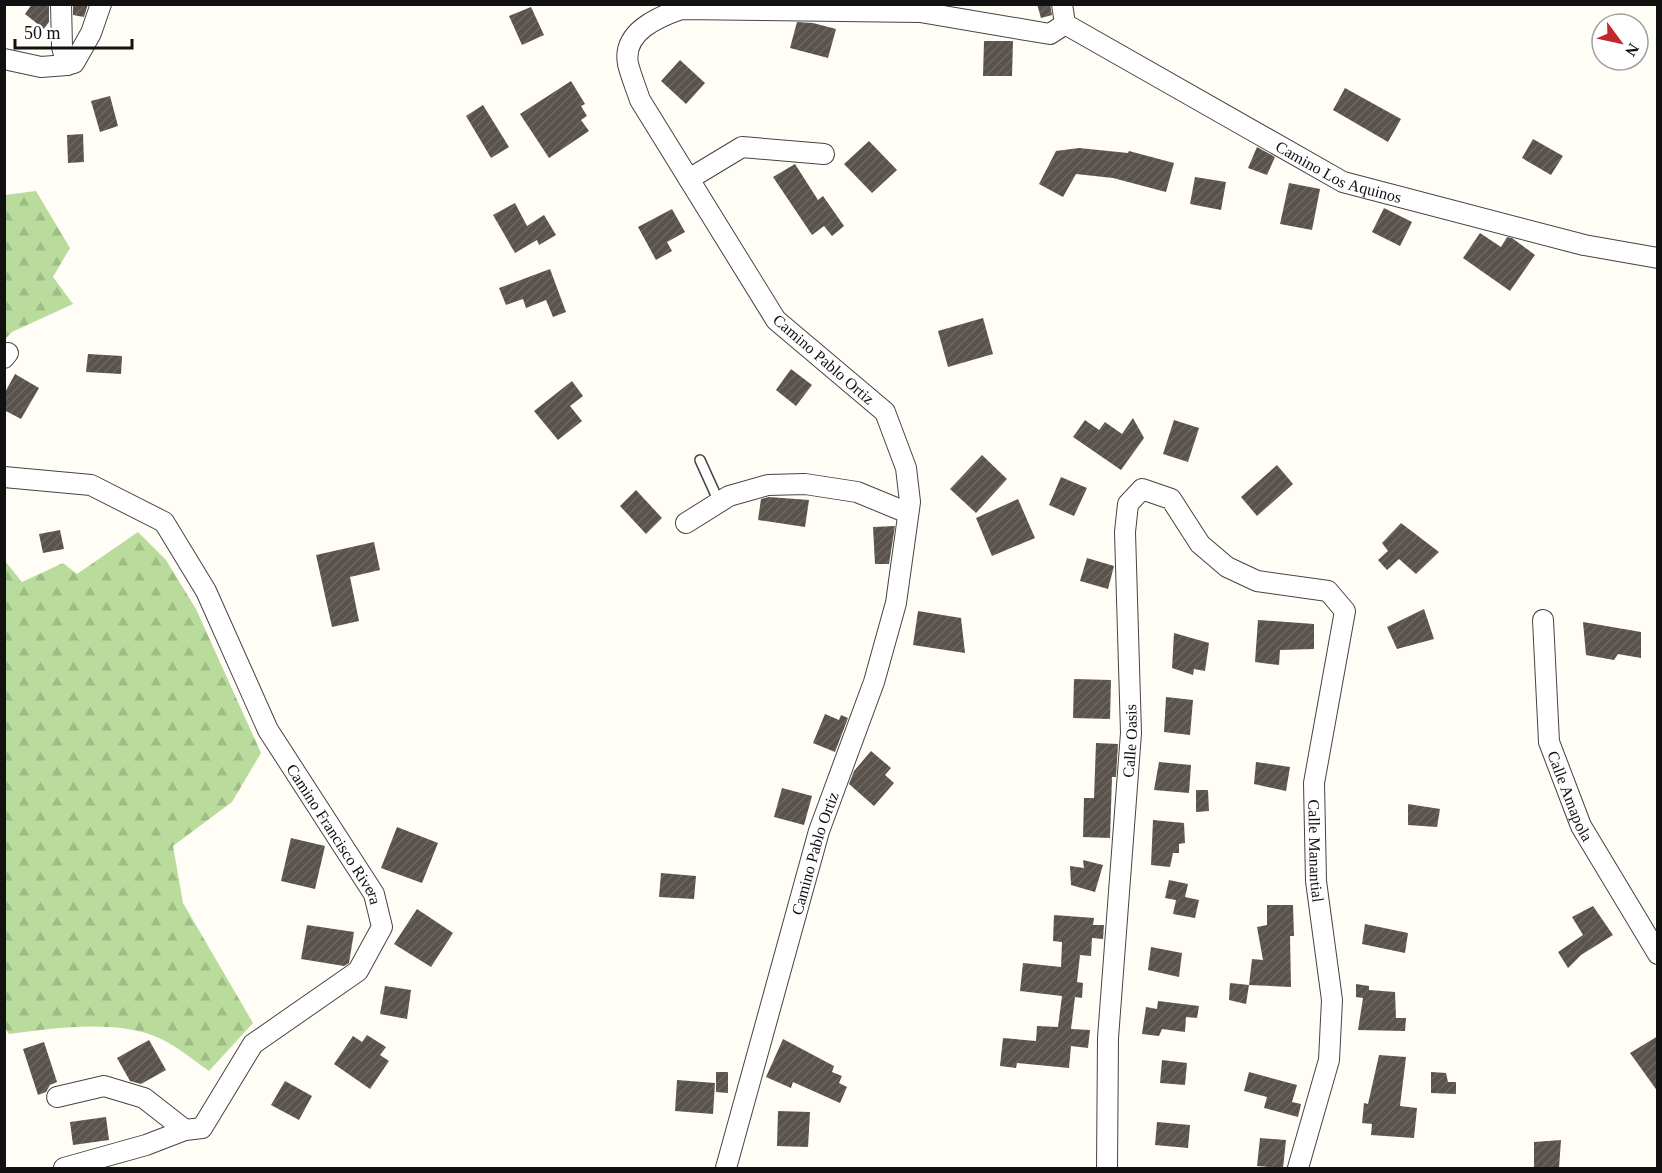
<svg xmlns="http://www.w3.org/2000/svg" width="1662" height="1173" viewBox="0 0 1662 1173" font-family="Georgia,serif">
<defs>
<pattern id="forest-firs" width="22" height="20" patternUnits="userSpaceOnUse" patternTransform="scale(1.5)"><rect width="22" height="20" fill="#b9dc9c"/><path d="M5 1l3.5 6h-7zM16 11l3.5 6h-7z" fill="#9ebc85"/></pattern>
<pattern id="building-hatch" width="6" height="6" patternUnits="userSpaceOnUse" patternTransform="scale(1.5)"><rect width="6" height="6" fill="#5a524d"/><path d="M-1 1l2-2M0 6l6-6M5 7l2-2" fill="none" stroke="#6d6662"/></pattern>
</defs>
<rect width="100%" height="100%" fill="#fffdf5"/>
<!-- forest -->
<g fill="url(#forest-firs)">
<path d="M36 191 70 248 53 277 73 304 12 332 5 339V195Z"/>
<path d="M138 532 166 560 196 609 261 753 232 802 173 846 183 903 253 1023 209 1071C193 1060 177 1046 159 1038 117 1019 54 1028 9 1034L5 1028V561L22 582 63 563 77 574Z"/>
</g>
<!-- building -->
<g fill="url(#building-hatch)">
<path d="M32 4H49V22L44 29 25 14Z"/>
<path d="M73 4H88L84 17 73 15Z"/>
<path d="M1037 4H1050L1052 15 1041 18Z"/>
<path d="M531 7 544 35 522 45 509 16Z"/>
<path d="M797 22 813 23 836 29 828 58 790 48Z"/>
<path d="M984 41H1013L1012 76H983Z"/>
<path d="M680 60 705 83 686 104 661 81Z"/>
<path d="M571 81 585 104 581 106 587 116 581 120 589 131 549 158 520 114Z"/>
<path d="M1345 88 1401 119 1388 142 1333 110Z"/>
<path d="M110 96 118 126 100 132 91 101Z"/>
<path d="M483 105 509 147 491 158 466 116Z"/>
<path d="M83 134 84 162 68 163 67 135Z"/>
<path d="M1533 139 1563 156 1551 175 1522 158Z"/>
<path d="M869 141 897 170 872 193 844 164Z"/>
<path d="M1257 147 1275 157 1267 175 1248 168Z"/>
<path d="M1079 148 1128 153 1129 151 1174 163 1166 192 1113 178 1076 174 1063 197 1039 184 1056 151Z"/>
<path d="M795 164 818 200 823 196 844 226 832 236 824 226 812 235 773 177Z"/>
<path d="M1195 177 1226 182 1221 210 1190 204Z"/>
<path d="M1289 183 1320 189 1312 230 1280 224Z"/>
<path d="M515 203 527 226 544 215 556 235 539 245 537 240 515 253 493 215Z"/>
<path d="M1384 208 1412 222 1400 246 1372 232Z"/>
<path d="M672 209 685 232 667 242 672 251 656 260 638 227Z"/>
<path d="M1480 233 1501 247 1507 237 1512 238 1535 255 1510 291 1463 258Z"/>
<path d="M550 269 566 312 553 317 546 300 526 308 523 299 506 305 499 288Z"/>
<path d="M983 318 993 354 948 367 938 331Z"/>
<path d="M88 354 122 356 121 374 86 372Z"/>
<path d="M791 369 812 385 796 406 776 390Z"/>
<path d="M15 374 39 388 21 419 4 410V394Z"/>
<path d="M572 381 583 396 570 406 582 421 558 440 534 411Z"/>
<path d="M1133 418 1144 438 1121 470 1073 437 1085 420 1099 430 1105 422 1122 434Z"/>
<path d="M1174 420 1199 428 1188 462 1163 454Z"/>
<path d="M982 455 1007 479 976 513 950 489Z"/>
<path d="M1277 465 1293 484 1257 516 1241 497Z"/>
<path d="M1061 477 1087 488 1074 516 1049 505Z"/>
<path d="M636 490 662 518 646 534 620 506Z"/>
<path d="M769 497 809 500 805 527 758 520 761 499Z"/>
<path d="M1018 499 1035 538 992 556 976 518Z"/>
<path d="M1401 523 1439 552 1416 574 1399 559 1387 570 1378 560 1388 551 1382 543Z"/>
<path d="M895 526 889 564H875L873 527Z"/>
<path d="M60 530 64 549 43 553 39 534Z"/>
<path d="M374 542 380 570 350 577 359 621 332 627 316 555Z"/>
<path d="M1087 558 1114 566 1108 589 1080 581Z"/>
<path d="M1424 609 1434 639 1397 649 1387 627Z"/>
<path d="M918 611 961 618 965 653 913 645Z"/>
<path d="M1258 620 1314 624V649L1280 650 1279 665 1255 662Z"/>
<path d="M1583 622 1641 632V658L1618 654 1614 660 1586 655Z"/>
<path d="M1174 633 1209 643 1205 671 1194 669 1193 675 1172 668Z"/>
<path d="M1074 679 1111 680 1110 719 1073 718Z"/>
<path d="M1166 697 1193 700 1190 735 1164 732Z"/>
<path d="M825 714 839 720 841 715 848 718 835 752 813 743Z"/>
<path d="M1096 743 1118 744 1116 777H1112L1110 838 1083 837 1084 798H1094Z"/>
<path d="M871 751 891 768 885 775 894 783 874 806 849 784 854 771Z"/>
<path d="M1159 762 1191 765 1189 793 1154 790Z"/>
<path d="M1256 762 1290 767 1286 791 1254 784Z"/>
<path d="M782 788 812 796 804 825 774 817Z"/>
<path d="M1196 790H1208L1209 811 1196 812Z"/>
<path d="M1408 804 1440 809 1437 827 1408 825Z"/>
<path d="M1153 820 1184 823 1185 843 1179 844V853H1173L1170 867 1151 865Z"/>
<path d="M397 827 438 843 422 883 381 868Z"/>
<path d="M291 838 325 846 315 889 281 881Z"/>
<path d="M1083 860 1103 865 1095 892 1071 885 1070 866 1084 868Z"/>
<path d="M661 873 696 876 694 899 659 897Z"/>
<path d="M1169 880 1188 884 1185 897 1199 900 1195 918 1173 914 1176 900 1165 898Z"/>
<path d="M1267 905H1293L1294 936H1290L1291 987 1249 985 1252 959 1263 960 1257 927 1267 925Z"/>
<path d="M1593 906 1613 935 1581 955 1568 968 1558 952 1583 935 1572 917Z"/>
<path d="M417 909 453 933 431 967 394 944Z"/>
<path d="M1054 915 1094 918 1093 925H1104L1103 939 1092 938 1091 956 1080 955 1077 982 1083 983 1082 998 1075 997 1071 1029 1090 1030 1088 1048 1071 1046 1069 1068 1017 1063 1016 1068 1000 1066 1003 1038 1036 1041 1037 1026 1058 1027 1062 996 1020 991 1023 963 1061 967 1062 942 1053 941Z"/>
<path d="M1365 924 1408 933 1405 953 1362 944Z"/>
<path d="M307 925 354 932 349 963 344 966 301 959Z"/>
<path d="M1151 947 1182 953 1179 977 1148 970Z"/>
<path d="M1230 983 1249 985 1246 1004 1229 1000Z"/>
<path d="M1356 984 1369 986V990L1395 992 1396 1018H1406L1405 1031 1358 1030 1363 998 1356 997Z"/>
<path d="M385 986 411 990 407 1019 380 1014Z"/>
<path d="M1158 1001 1199 1006 1197 1018 1186 1017 1185 1032 1162 1029 1159 1036 1142 1034 1146 1007 1157 1009Z"/>
<path d="M367 1035 386 1047 380 1055 389 1061 370 1089 334 1064 353 1036 362 1042Z"/>
<path d="M1658 1036V1092L1630 1053Z"/>
<path d="M783 1039 834 1066 832 1072 842 1076 839 1083 847 1087 840 1103 793 1082 791 1088 766 1077Z"/>
<path d="M149 1040 166 1070 141 1084 130 1081 117 1058Z"/>
<path d="M44 1042 57 1082 50 1085 46 1092 38 1095 23 1049Z"/>
<path d="M1379 1055 1406 1057 1400 1106 1417 1108 1414 1138 1371 1135 1372 1124 1362 1123 1364 1103 1368 1104Z"/>
<path d="M1162 1060 1187 1063 1185 1085 1160 1083Z"/>
<path d="M716 1072H728V1093L716 1092Z"/>
<path d="M1249 1072 1297 1085 1292 1102 1301 1104 1298 1117 1264 1108 1267 1097 1244 1091Z"/>
<path d="M1431 1072 1446 1073 1448 1082H1456V1094L1431 1093Z"/>
<path d="M677 1080 715 1083 713 1114 675 1111Z"/>
<path d="M285 1081 312 1096 299 1120 271 1105Z"/>
<path d="M778 1111 810 1112 808 1147 777 1146Z"/>
<path d="M106 1117 109 1140 73 1145 70 1122Z"/>
<path d="M1157 1122 1190 1125 1188 1148 1155 1145Z"/>
<path d="M1260 1138 1286 1140 1283 1168 1257 1166Z"/>
<path d="M1561 1140 1559 1168H1534V1142Z"/>
</g>
<g fill="none" stroke-linecap="round" stroke-linejoin="round">
<defs>
<path id="lane" d="M700 460 719 502"/>
<g id="street">
<path d="M61 4 62 47 67 65 74 63 91 33 101 4"/>
<path d="M1062 4 1065 24"/>
<path id="s1" d="M1065 24 1343 182 1584 245 1658 258"/>
<path d="M4 59 41 67 67 65"/>
<path d="M689 179 742 147 824 154"/>
<path d="M4 358 8 353"/>
<path id="s2" d="M4 477 91 485 164 522 206 591 268 730 374 894 382 927 358 971 253 1044 202 1128 185 1130 146 1145 64 1168"/>
<path d="M686 523 729 496 768 485 805 484 857 492 908 513"/>
<path id="s3" d="M1543 620 1549 742 1581 826 1658 954"/>
<path d="M57 1097 104 1086 144 1098 185 1130"/>
<path id="s4" d="M726 1168 819 831 874 682 896 603 910 502 906 468 885 412 776 320 640 100C636 88 631 76 628 64 622 32 658 17 681 9L920 12 1050 34 1065 24"/>
<path id="s5" d="M1107 1168 1108 1038 1131 733 1125 532 1128 504 1142 489 1171 499 1200 544 1227 567 1257 581 1328 591 1345 611 1314 783 1316 881 1332 1000 1329 1060 1298 1168"/>
</g>
</defs>
<!-- lane casing -->
<use href="#lane" stroke="#444" stroke-width="12"/>
<!-- street casing -->
<use href="#street" stroke="#444" stroke-width="22"/>
<!-- lane -->
<use href="#lane" stroke="#fff" stroke-width="9"/>
<!-- street -->
<use href="#street" stroke="#fff" stroke-width="20"/>
</g>
<g text-anchor="middle" stroke-width="6" stroke-linejoin="round" paint-order="stroke">
<!-- street labels -->
<g font-size="16" fill="#111" stroke="#fff">
<text dy="6" stroke="none"><textPath href="#s1" startOffset="312">Camino Los Aquinos</textPath></text>
<text transform="translate(824 359) rotate(41)" y="6">Camino Pablo Ortiz</text>
<text dy="6" stroke="none"><textPath href="#s5" startOffset="428">Calle Oasis</textPath></text>
<text dy="6" stroke="none"><textPath href="#s3" startOffset="180">Calle Amapola</textPath></text>
<text dy="6" stroke="none"><textPath href="#s2" startOffset="526">Camino Francisco Rivera</textPath></text>
<text dy="6" stroke="none"><textPath href="#s5" startOffset="1179">Calle Manantial</textPath></text>
<text dy="6" stroke="none"><textPath href="#s4" startOffset="327">Camino Pablo Ortiz</textPath></text>
</g>
</g>
<!-- border -->
<rect width="1662" height="1173" fill="none" stroke="#111111" stroke-width="12"/>
<!-- north arrow -->
<g transform="translate(1620 42) rotate(123)"><circle r="28" fill="#ffffff" stroke="#a0a0a0" stroke-width="1.5"/>
<path d="M0-4.5L10 22L0 15L-10 22Z" fill="#c4262e"/>
<text y="-9" font-size="16" font-weight="bold" text-anchor="middle" fill="#111111">N</text>
</g>
<!-- scale -->
<path d="M15 39v9h117v-9" fill="none" stroke="#111111" stroke-width="3"/>
<text x="24" y="39" font-size="18" fill="#111111" stroke="#ffffff" stroke-width="4.5" paint-order="stroke">50 m</text>
</svg>
